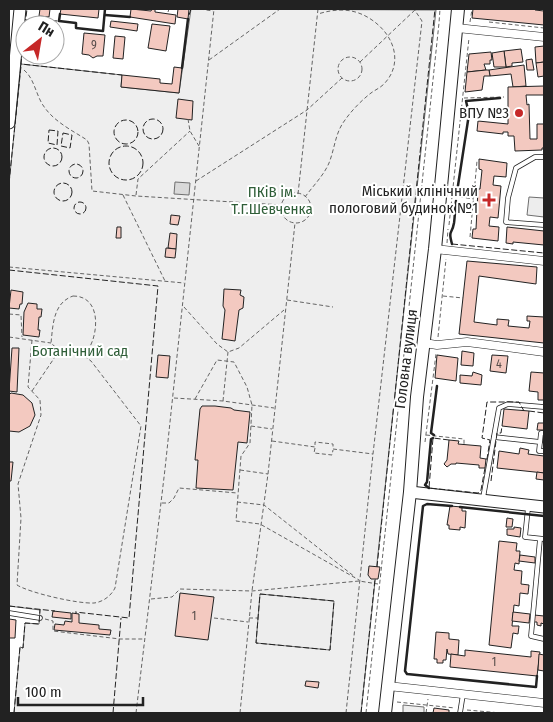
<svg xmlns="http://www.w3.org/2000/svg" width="553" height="722" viewBox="0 0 553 722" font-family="'Fira Sans Condensed',sans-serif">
<rect width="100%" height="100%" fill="#fff"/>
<!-- green -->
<g fill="#eee" stroke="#6f6f6f">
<path d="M191 9 436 10 361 713H14L20 647 23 648 25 623 39 624 40 610 9 606V184L21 64 122 75 121 87 179 93Z"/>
<path d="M403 705 424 707V713H403Z"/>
</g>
<!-- parking -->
<g fill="#ededed" stroke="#6f6f6f">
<path d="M529 197 544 198V217L527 215Z"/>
<path d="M260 594 334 601 330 650 256 643Z"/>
</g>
<!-- water -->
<path fill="#d9d9d9" stroke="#6f6f6f" d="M175 182 190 183 189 195 174 194Z"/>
<!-- building -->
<g fill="#f3c9c0" stroke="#222">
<path d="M37 9H50L49 17 39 16 40 9Z"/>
<path d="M61 9H99L98 18 60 14Z"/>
<path d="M131 9 151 11 152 9H155V12L176 15 175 24 130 17Z"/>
<path d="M178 9H189L188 19 177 17Z"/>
<path d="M473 9H535V10L544 11V25L472 18Z"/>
<path d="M111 21 138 24 137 31 110 27Z"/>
<path d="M152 24 170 26 166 51 148 48Z"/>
<path d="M84 33 105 35 103 56H97L93 58 89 55 82 54Z"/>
<path d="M115 36 125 37 123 59 113 58Z"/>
<path d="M544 46V62L536 63 535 47Z"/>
<path d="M521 49 523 62 512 63V66L506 67 504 51Z"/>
<path d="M504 51 506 67H494L492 53Z"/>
<path d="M491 52 492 60H490V64H484L486 70 467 72 469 54Z"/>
<path d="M532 59 534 70H527L526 60Z"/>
<path d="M544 62V76L538 77 536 63Z"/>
<path d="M524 65 526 86 513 87 511 74 490 76 489 70Z"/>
<path d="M174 67 182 68 179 93 121 87 122 75 160 79V83L172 84Z"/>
<path d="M486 70H489L490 76H484L482 90 465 92 467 72Z"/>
<path d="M544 86V95H526L527 105 529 104 530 139H537V124H544V148H542V150L515 151 514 136H508V132H503V134L477 131 478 121 508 124V87Z"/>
<path d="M178 99 193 101 192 120 176 118Z"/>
<path d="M479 159 507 163 506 177 494 176 493 185 501 186 498 218 490 217 489 226 499 227 498 241 472 238 473 229H476L478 189H480L482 170 479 169Z"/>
<path d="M171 215 180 216 178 225 170 224Z"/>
<path d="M117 227H121V238H116Z"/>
<path d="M507 227 544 231V245L513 242V244L506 243Z"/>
<path d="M170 233 177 234 176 249 168 248Z"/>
<path d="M166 248 176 249 175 258 165 257Z"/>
<path d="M467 261 537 267 536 284 479 276 474 322 497 325V319L509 320 508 326 529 328 530 321H527V316L544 317V343L459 334Z"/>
<path d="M224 289 241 290 240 295 244 297 243 308 239 310 235 341 222 339 225 310 223 306Z"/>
<path d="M11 290 23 292 22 304H20L19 309 9 308Z"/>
<path d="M28 303 37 304V309H42L41 317H39L38 330H40L39 337 23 335 24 312Z"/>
<path d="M12 348H19L17 392 9 391Z"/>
<path d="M462 351 474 353 473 366 461 365Z"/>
<path d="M158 355 170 356 168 378 156 377Z"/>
<path d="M437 355 458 358 456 381 435 378Z"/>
<path d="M492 355 508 356 506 373 490 371Z"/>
<path d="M473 372 482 375 481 385 460 383V375L472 376Z"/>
<path d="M531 372 544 373V400H538V392L529 391Z"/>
<path d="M11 393 23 395 32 403 35 415 30 426 19 432 9 431V395Z"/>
<path d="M202 406H215L231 408 234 410 250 412 247 443 238 442 233 490 196 488 198 460H195L200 409Z"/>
<path d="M504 409 529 411 527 429 502 426Z"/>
<path d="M538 423H544V430H537Z"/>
<path d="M449 440 459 441 458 444 481 446 480 458 486 459 485 468H479V465L456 463V464H451L447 467 444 464 447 460Z"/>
<path d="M520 448 529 450 528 454 544 456V473L497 468 499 451 519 454Z"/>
<path d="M9 462H13L11 481H9Z"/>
<path d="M537 472 544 473V480L536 479Z"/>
<path d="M450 506 462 507V511H466L465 528 460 527V530L449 529V525H447Z"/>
<path d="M507 518 513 519 512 527H506Z"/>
<path d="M514 527 521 528 520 537 507 535V529H514Z"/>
<path d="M499 541 517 543 516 551H520L519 564 515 563 514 570 522 571 521 584 529 585 528 594 520 593 519 606 514 605 512 626H519L518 634 513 633 511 648 489 645Z"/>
<path d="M520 555 535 557V563L519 561Z"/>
<path d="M369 566 380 567 378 579H371L368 575Z"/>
<path d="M180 593 214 597 208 640 175 636Z"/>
<path d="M53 611 71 613V619L52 617Z"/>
<path d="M513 612 530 614 529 623 512 621Z"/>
<path d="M72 613 79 614V623L99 625V629L111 630 110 635 54 630 55 624 64 625 65 621 72 622Z"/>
<path d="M534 615 544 616V626V624L541 623V626L537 625V622H534Z"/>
<path d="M9 619 16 620 15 638H9Z"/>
<path d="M436 632 449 633V639L459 640 458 655 448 654 447 649 446 660H443V663H437V659H434Z"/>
<path d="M465 650 531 657V651L540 652 537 676 450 667 451 654 465 656Z"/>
<path d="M539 654 544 655V679V671L538 670Z"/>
<path d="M306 681 319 682 318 688 305 686Z"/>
<path d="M434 708 449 710V713H433Z"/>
</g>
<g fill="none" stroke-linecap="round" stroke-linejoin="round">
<defs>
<g id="lane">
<path d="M544 157H535L516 168 508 198 506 222 544 225"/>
<path d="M544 433H541L539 451H544"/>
<path d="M494 437 540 442"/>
<path d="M483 498 499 408 508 404 544 407"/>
<path d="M528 508 525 537 544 539"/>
<path d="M540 539 531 636 544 639"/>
<path d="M9 613 40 618"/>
<path d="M460 713 463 694"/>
</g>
<g id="street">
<path d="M457 28 544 37"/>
<path d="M435 249 544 261"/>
<path d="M424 343 437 345 467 342 544 352"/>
<path d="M388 686 544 703"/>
</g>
<g id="secondary">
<path d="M9 123 20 9"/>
<path d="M410 492 544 507"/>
</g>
<path id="primary" d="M385 713 410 492 417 397 435 249 458 9"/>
</defs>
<!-- lane casing -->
<use href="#lane" stroke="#222" stroke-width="5.5"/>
<!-- street casing -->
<use href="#street" stroke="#222" stroke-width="9"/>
<!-- secondary casing -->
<use href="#secondary" stroke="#222" stroke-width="13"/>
<!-- primary casing -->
<use href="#primary" stroke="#222" stroke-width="14"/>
<!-- path -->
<g stroke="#646464" stroke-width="1" stroke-dasharray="4 2.5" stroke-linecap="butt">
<path d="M200 9 213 11"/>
<path d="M168 12 169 9"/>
<path d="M470 22 472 9"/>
<path d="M489 22 544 28"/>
<circle cx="350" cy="69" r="12"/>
<path d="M209 60 280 9"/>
<path d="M360 62 416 9"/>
<path d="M24 70C35 79 36 97 45 108 55 122 73 131 87 140L89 144 92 191 136 196 282 205"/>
<path d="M464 98 504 97"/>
<path d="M188 119 190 131 199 146"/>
<path d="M196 181 307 110 342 78"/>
<circle cx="296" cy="208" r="15"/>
<path d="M298 194 318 9"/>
<path d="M123 195 165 281"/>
<path d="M136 195 138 179 190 131"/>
<path d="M453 196 474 199"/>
<path d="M305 197C313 186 324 175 329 163 335 148 335 133 345 120 352 110 362 100 371 93 375 90 380 88 384 84 404 63 394 35 372 20 355 8 337 8 318 14"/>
<path d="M449 225 469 38"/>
<path d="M470 237 477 161"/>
<path d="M447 243 448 229"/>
<path d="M9 267 184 283"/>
<path d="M73 296C107 296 96 349 83 354 80 355 75 354 72 354 63 353 57 349 51 343 53 325 53 303 73 296Z"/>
<path d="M443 296 463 298"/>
<path d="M287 300 333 307"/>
<path d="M184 307 217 344 228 352 239 348 284 310"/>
<path d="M9 314 21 315 22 337"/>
<path d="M9 337 51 343"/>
<path d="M438 337 446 259"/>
<path d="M32 340 28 387 40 400 41 415 18 484 21 518 17 585C30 593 78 604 94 603 103 602 111 596 115 588L141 426 91 361 83 355"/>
<path d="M32 391 59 351"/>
<path d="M174 398 223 401 274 408"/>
<path d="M195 399 217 360 234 362 247 387 252 405 250 443 241 456 236 521 260 524 359 580"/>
<path d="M223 401 228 352"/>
<path d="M251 426 272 429"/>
<path d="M426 435 464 439V445"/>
<path d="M272 441 315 447V442L333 444V449L373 454"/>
<path d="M425 442 436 354"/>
<path d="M315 448 314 453 332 455 333 450"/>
<path d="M240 470 268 474"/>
<path d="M237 502 264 505 355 577"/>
<path d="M162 503H169L174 498 179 488 237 493"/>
<path d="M151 599 172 597 180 589 252 591 359 581 378 584"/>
<path d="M214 618 248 622"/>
<path d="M249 618H258"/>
<path d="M45 619 53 621V631L120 639H145"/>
<path d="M397 702 455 708"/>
<path d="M467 710 501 713"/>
<path d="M136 713 165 469 214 9"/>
<path d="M240 713 252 591 268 474 295 223"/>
<path d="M346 713 373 454 422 21 414 9"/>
<path d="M366 713 439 23 440 9"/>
<path d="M426 713 428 699"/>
</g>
<!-- lane -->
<use href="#lane" stroke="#fff" stroke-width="4"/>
<!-- street -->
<use href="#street" stroke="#fff" stroke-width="8"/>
<!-- secondary -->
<use href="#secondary" stroke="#fff" stroke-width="11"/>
<!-- primary -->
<use href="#primary" stroke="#fff" stroke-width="12"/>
<!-- fence -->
<g stroke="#222" stroke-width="1" stroke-dasharray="6 2.5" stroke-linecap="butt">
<path d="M189 15 191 9"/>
<path d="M26 20 59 21"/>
<path d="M25 25 21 64 122 75"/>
<path d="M25 25 27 9"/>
<circle cx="153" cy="129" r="10"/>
<circle cx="126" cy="132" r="12"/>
<path d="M49 130 58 131 57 145 48 143Z"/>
<path d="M63 133 72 135 70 148 61 146Z"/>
<circle cx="126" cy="163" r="17"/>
<circle cx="53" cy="157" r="9"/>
<circle cx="76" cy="171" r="7"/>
<circle cx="63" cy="192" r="9"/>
<path d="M9 183 21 66"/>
<circle cx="80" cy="208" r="6"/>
<path d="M452 244 544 253"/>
<path d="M9 270 158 286 129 618 75 612"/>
<path d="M529 411 544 413"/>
<path d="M449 440 433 438 429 488 478 493 481 490 485 468"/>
<path d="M486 459H487L490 440 482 438 487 402H519L524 411"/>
<path d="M491 481 497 433H501L502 426"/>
<path d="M377 567 435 9"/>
<path d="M260 594 334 601 330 650 256 643Z"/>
<path d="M9 606 55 611"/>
<path d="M14 713 20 647 23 648 25 623 39 624 40 609"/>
<path d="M113 713 121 618"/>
<path d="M361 713 375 579"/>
</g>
<!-- wall -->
<g stroke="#222" stroke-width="2.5">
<path d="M60 14 59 21 76 23V28L103 31 105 9"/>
<path d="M105 15 130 17"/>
<path d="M182 68 188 19"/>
<path d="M457 192 469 114 466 101 500 98"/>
<path d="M452 244C448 229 452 235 454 223 455 216 455 209 456 201"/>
<path d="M434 435 431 433 437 386"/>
<path d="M429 488 425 485 427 482 431 439 433 438"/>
<path d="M452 506 427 504 423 506 405 671 407 674 536 687 537 676"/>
<path d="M460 507 544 516"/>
</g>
</g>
<!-- markers -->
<g fill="#c62828" stroke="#fff" stroke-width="2">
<circle cx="519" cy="113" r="5"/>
<path d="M486.5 192.5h5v5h5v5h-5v5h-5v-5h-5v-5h5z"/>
</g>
<g text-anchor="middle" stroke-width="4" stroke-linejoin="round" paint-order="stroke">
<!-- number labels -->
<g font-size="12" fill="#564c4a">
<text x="94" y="49">9</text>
<text x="499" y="368">4</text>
<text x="194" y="620">1</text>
<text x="494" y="666">1</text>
</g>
<!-- poi labels -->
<g font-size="15" fill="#222" stroke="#fff" text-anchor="end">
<text x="509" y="118">ВПУ №3</text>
<text x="478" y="196">Міський клінічний<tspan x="478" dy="17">пологовий будинок №1</tspan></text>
</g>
<!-- park labels -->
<g font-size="15" fill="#2f5e38" stroke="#fff">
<text x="272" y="197">ПКіВ ім.<tspan x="272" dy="17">Т.Г.Шевченка</tspan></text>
<text x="80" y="356">Ботанічний сад</text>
</g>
<!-- street labels -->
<g font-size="15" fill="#222" stroke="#fff">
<text transform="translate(406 359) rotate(-83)" y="5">Головна вулиця</text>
</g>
</g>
<!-- border -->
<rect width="553" height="722" fill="none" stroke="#222222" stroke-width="20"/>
<!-- north arrow -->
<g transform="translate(40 40) rotate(31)"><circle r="24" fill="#ffffff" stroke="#a7a7a7"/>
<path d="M0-4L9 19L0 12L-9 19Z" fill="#c62828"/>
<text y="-8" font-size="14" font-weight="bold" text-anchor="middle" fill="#222222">Пн</text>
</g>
<!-- scale -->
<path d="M18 697v8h125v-8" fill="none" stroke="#222222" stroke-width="2.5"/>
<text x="25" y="697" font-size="15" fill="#222222" stroke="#ffffff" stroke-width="4" paint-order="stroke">100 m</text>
</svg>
